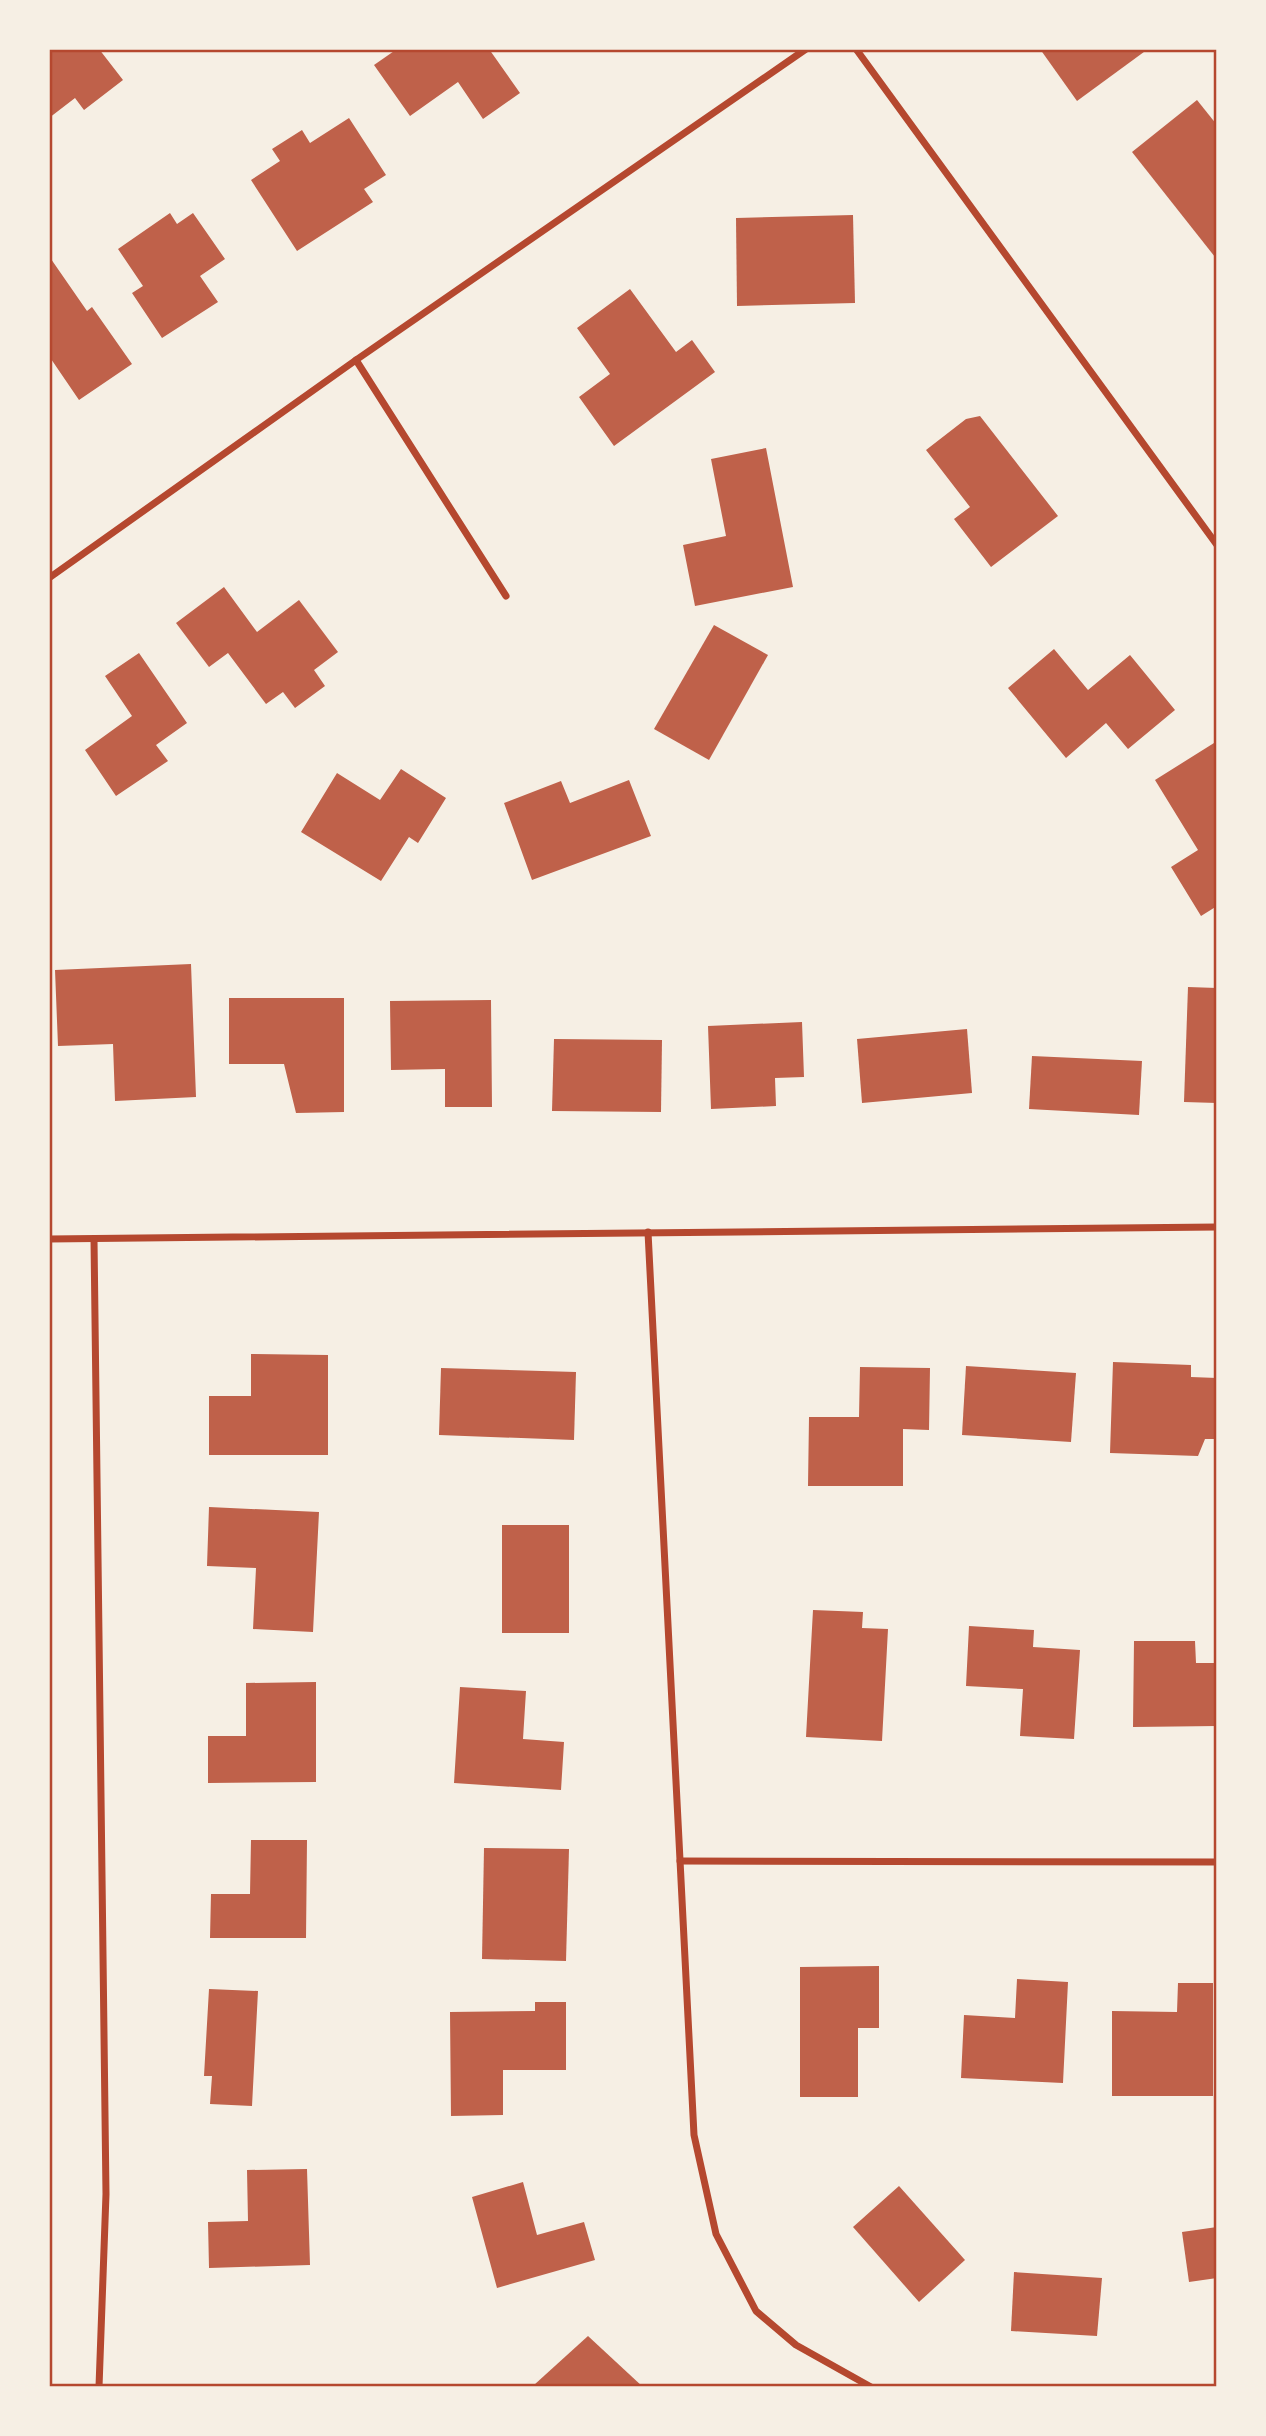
<svg xmlns="http://www.w3.org/2000/svg" width="1266" height="2436" viewBox="0 0 1266 2436" font-family="'IBM Plex Sans',sans-serif">
<rect width="100%" height="100%" fill="#f6efe4"/>
<!-- building -->
<g fill="#bf614a">
<path d="M49 49H99L123 80 84 110 75 98 49 118Z"/>
<path d="M397 49H489L520 93 483 119 458 82 410 116 374 65Z"/>
<path d="M1040 49H1148L1077 101Z"/>
<path d="M1197 100 1217 125V255L1215 257 1132 152Z"/>
<path d="M349 118 386 175 364 189 373 202 297 251 251 180 280 161 272 149 302 130 310 143Z"/>
<path d="M170 213 177 224 193 213 225 259 200 276 218 302 162 338 132 293 143 286 118 249Z"/>
<path d="M853 215 855 303 737 306 736 218Z"/>
<path d="M51 259 87 311 92 307 132 364 79 400 49 356V261Z"/>
<path d="M630 289 676 352 692 340 715 372 614 446 579 397 610 374 577 328Z"/>
<path d="M980 416 1058 516 991 567 954 519 970 507 926 450 966 419Z"/>
<path d="M766 448 793 587 695 606 683 545 726 536 711 459Z"/>
<path d="M224 587 257 632 299 600 338 652 314 670 325 686 295 708 283 692 266 704 228 653 209 667 176 623Z"/>
<path d="M714 625 768 655 709 760 654 729Z"/>
<path d="M1054 649 1088 690 1130 655 1175 710 1128 749 1106 723 1066 758 1008 688Z"/>
<path d="M139 653 187 723 156 745 168 761 116 796 85 750 132 716 105 676Z"/>
<path d="M1214 743 1217 748V906L1201 916 1171 867 1198 850 1155 780Z"/>
<path d="M401 769 446 798 418 843 409 837 381 881 301 832 337 773 380 800Z"/>
<path d="M629 780 651 836 532 880 504 803 561 781 570 803Z"/>
<path d="M191 964 196 1097 115 1101 113 1044 58 1046 55 970Z"/>
<path d="M1188 987 1217 988V1103L1184 1102Z"/>
<path d="M229 998H344V1112L296 1113 284 1064H229Z"/>
<path d="M491 1000 492 1107H445V1069L391 1070 390 1001Z"/>
<path d="M802 1022 804 1077 775 1078 776 1106 711 1109 708 1026Z"/>
<path d="M967 1029 972 1093 862 1103 857 1039Z"/>
<path d="M554 1039 662 1040 661 1112 552 1111Z"/>
<path d="M1032 1056 1142 1061 1139 1115 1029 1109Z"/>
<path d="M251 1354 328 1355V1455H209V1396H251Z"/>
<path d="M1113 1362 1191 1365V1377L1217 1378V1439H1205L1198 1456 1110 1453Z"/>
<path d="M966 1366 1076 1373 1071 1442 962 1435Z"/>
<path d="M860 1367 930 1368 929 1430 903 1429V1486H808L809 1417H859Z"/>
<path d="M441 1368 576 1372 574 1440 439 1435Z"/>
<path d="M209 1507 319 1512 313 1632 253 1629 256 1568 207 1566Z"/>
<rect x="502" y="1525" width="67" height="108"/>
<path d="M813 1610 863 1612 862 1628 888 1629 882 1741 806 1737Z"/>
<path d="M969 1626 1034 1630 1033 1647 1080 1650 1074 1739 1020 1736 1023 1689 966 1686Z"/>
<path d="M1134 1641H1195L1196 1663H1217V1726L1133 1727Z"/>
<path d="M316 1682V1782L208 1783V1736H246V1683Z"/>
<path d="M460 1687 526 1691 523 1739 564 1742 561 1790 454 1783Z"/>
<path d="M251 1840H307L306 1938H210L211 1894H250Z"/>
<path d="M484 1848 569 1849 566 1961 482 1959Z"/>
<path d="M879 1966V2028H858V2097H800V1967Z"/>
<path d="M1017 1979 1068 1982 1063 2083 961 2078 964 2015 1015 2018Z"/>
<path d="M1178 1983H1213V2096H1112V2011L1177 2012Z"/>
<path d="M209 1989 258 1991 252 2106 210 2104 212 2076H204Z"/>
<path d="M535 2002H566V2070H503V2115L451 2116 450 2012 535 2011Z"/>
<path d="M307 2169 310 2265 209 2268 208 2222 248 2221 247 2170Z"/>
<path d="M523 2182 537 2235 584 2222 595 2260 497 2288 472 2197Z"/>
<path d="M899 2186 965 2260 919 2302 853 2227Z"/>
<path d="M1217 2227V2278L1189 2282 1182 2232Z"/>
<path d="M1014 2272 1102 2278 1097 2336 1011 2331Z"/>
<path d="M588 2336 643 2387H536L534 2385Z"/>
</g>
<g fill="none" stroke-linecap="round" stroke-linejoin="round">
<!-- minor -->
<g stroke="#b5482f" stroke-width="7">
<path d="M856 49 1217 545"/>
<path d="M356 360 506 596"/>
<path d="M49 578 356 360 806 49"/>
<path d="M648 1232 694 2135 716 2234 756 2311 796 2345 871 2387"/>
<path d="M49 1239 1217 1227"/>
<path d="M94 1239 106 2194 99 2387"/>
<path d="M680 1861 1217 1862"/>
</g>
</g>
<!-- border -->
<rect width="1266" height="2436" fill="none" stroke="#f6efe4" stroke-width="102"/>
<rect x="51" y="51" width="1164" height="2334" fill="none" stroke="#b5482f" stroke-width="2.5"/>
</svg>
